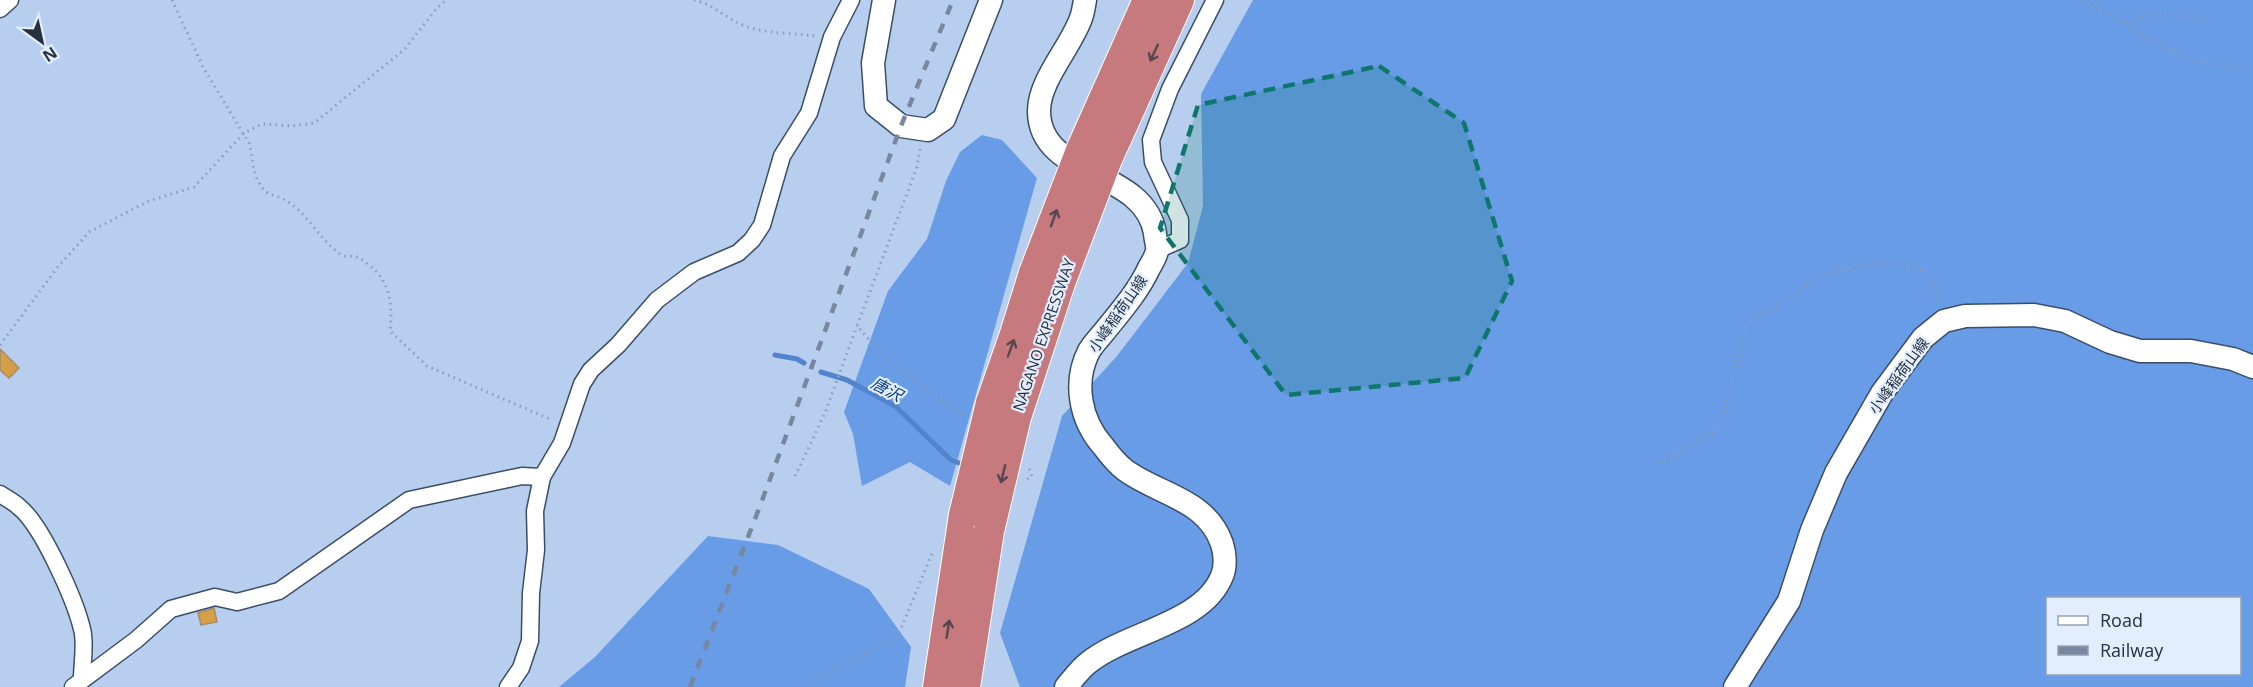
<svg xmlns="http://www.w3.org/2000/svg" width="2253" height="687" viewBox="0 0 2253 687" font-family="'Open Sans','Noto Sans JP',sans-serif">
<rect width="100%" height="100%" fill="#b7ceef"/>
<!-- forest -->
<g fill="#689ce7" fill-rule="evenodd">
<path d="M1253 0H2253V687H1020L1000 633 1062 416 1117 356 1188 263 1203 206 1201 94ZM2048 598H2240V674H2048Z"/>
<path d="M982 135 1002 140 1037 178 950 486 910 462 862 486 853 434 844 412 888 291 927 239 946 181 960 152Z"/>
<path d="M708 536 778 545 869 589 911 647 905 687H559L595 657Z"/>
</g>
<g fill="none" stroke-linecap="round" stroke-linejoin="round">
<!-- stream -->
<g stroke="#5184cd" stroke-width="5">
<path d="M775 355 797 359 804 363"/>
<path d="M821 372 847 380 895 406 951 460 959 463"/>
</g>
</g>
<!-- building -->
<g fill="#d59f45" stroke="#a28c6b" stroke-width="1.5">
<path d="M0 349 19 368 9 378 0 370Z"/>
<path d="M214 608 217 622 201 625 198 613Z"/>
</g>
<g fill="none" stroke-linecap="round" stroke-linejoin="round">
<defs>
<g id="minor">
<path d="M0 9 10 0"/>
<path d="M1157 250 1180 240V220L1153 162 1151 140 1170 89 1215 0"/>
<path d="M0 494C6 498 14 502 19 507 42 525 75 600 82 629 86 643 82 664 82 679"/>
<path d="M73 687 136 640 171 609 215 597 237 602 279 591 409 500 522 476 542 477"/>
<path d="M508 687 521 668 530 641 531 593 536 550 535 511 542 477 562 443 582 384 591 370 618 345 657 300 694 272 738 253 752 240 762 225 782 156 809 113 832 37 851 0"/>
</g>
<g id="secondary">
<path d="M884 0 873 63 876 106 901 126 928 130 944 119 991 0"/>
<path d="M1066 687C1073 679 1080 669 1088 663 1126 632 1203 624 1222 576 1226 567 1225 553 1222 544 1207 499 1159 495 1125 470 1117 464 1109 454 1103 446 1080 420 1073 382 1089 351 1093 344 1099 338 1104 332 1120 312 1138 292 1149 268 1152 263 1156 256 1157 251 1158 246 1155 238 1155 233 1144 168 1039 178 1039 111 1039 80 1071 47 1081 18 1083 13 1084 6 1085 0"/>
<path d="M1735 687 1789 601 1812 530 1836 473 1882 393 1923 338 1944 321 1965 316 2034 315 2065 321 2110 342 2140 351H2191L2233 359 2253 367"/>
</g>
<g id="motorway">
<path d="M1082 148 1148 0"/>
<path d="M1107 159 1179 0"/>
<path d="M991 403 1014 337 1034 273"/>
<path d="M1016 417 1060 283"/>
<path d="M938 687 964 515"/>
<path d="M965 687 989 531"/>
</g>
</defs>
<!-- minor casing -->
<use href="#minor" stroke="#3a4e6a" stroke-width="19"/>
<!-- secondary casing -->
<use href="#secondary" stroke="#3a4e6a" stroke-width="25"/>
<!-- motorway casing -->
<use href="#motorway" stroke="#fff" stroke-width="32"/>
<!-- path -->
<g stroke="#8b9eb9" stroke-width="3" stroke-dasharray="1.5 4.5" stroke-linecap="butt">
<path d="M172 0 203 67 249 143C254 161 251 174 264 190 269 195 279 196 285 200 308 213 318 238 340 254 346 258 351 255 357 257 361 258 365 262 369 265 390 281 393 305 390 331L427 366 552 420"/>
<path d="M694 0C714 4 726 19 745 26 767 34 793 33 816 36"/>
<path d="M2083 0C2129 24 2172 59 2225 67 2234 68 2244 67 2253 68"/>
<path d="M2124 22 2160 13 2213 20"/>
<path d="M920 149 917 167 857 326 892 365 964 416"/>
<path d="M0 345 57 268 89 232 149 201 194 187 244 133 262 124 292 126 314 123 405 49 436 9 446 0"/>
<path d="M1660 463 1720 427 1747 324 1819 278 1856 266 1900 262 1929 273 1938 302"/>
<path d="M795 476 825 413 857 326"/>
<path d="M1027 479 1032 476 1029 468"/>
<path d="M807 687 815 680 898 636 933 551"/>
</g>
<!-- minor -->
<use href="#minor" stroke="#fff" stroke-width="16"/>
<!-- secondary -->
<use href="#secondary" stroke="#fff" stroke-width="22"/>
<!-- motorway -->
<use href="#motorway" stroke="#c67a7d" stroke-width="30"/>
<!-- rail -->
<path stroke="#76879f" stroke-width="4.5" stroke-dasharray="10 10" stroke-linecap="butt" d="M690 687 760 506 901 126 953 0"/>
<defs>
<g id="motorway-bridge">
<path d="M1034 273 1082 148"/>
<path d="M1060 283 1107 159"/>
<path d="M964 515 991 403"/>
<path d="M989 531 1016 417"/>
</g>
</defs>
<!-- motorway-bridge casing -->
<use href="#motorway-bridge" stroke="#fff" stroke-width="32" stroke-linecap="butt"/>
<!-- motorway-bridge -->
<use href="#motorway-bridge" stroke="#c67a7d" stroke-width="30"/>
</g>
<!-- one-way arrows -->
<defs><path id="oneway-shaft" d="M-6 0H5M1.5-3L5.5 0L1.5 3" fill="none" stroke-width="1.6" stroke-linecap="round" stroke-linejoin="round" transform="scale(1.5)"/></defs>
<g stroke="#574650">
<use href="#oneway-shaft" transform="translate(1154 53) rotate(115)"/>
<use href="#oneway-shaft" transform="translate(1054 218) rotate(-70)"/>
<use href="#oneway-shaft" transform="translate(1011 348) rotate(-70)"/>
<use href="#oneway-shaft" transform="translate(1003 474) rotate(104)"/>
<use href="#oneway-shaft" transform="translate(948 629) rotate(-81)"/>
</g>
<!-- marked area -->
<path fill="#0f766e" fill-opacity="0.2" stroke="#0f766e" stroke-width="4.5" stroke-dasharray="12 8" stroke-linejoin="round" d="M1379 66 1464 123 1512 281 1465 378 1286 395 1160 228 1198 105Z"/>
<g text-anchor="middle" stroke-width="4.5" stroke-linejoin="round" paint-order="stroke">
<!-- street labels -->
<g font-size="15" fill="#27303d" stroke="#e2eeff">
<text transform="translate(1118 314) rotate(-55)" y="5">小峰稲荷山線</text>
<text transform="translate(1044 335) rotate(-71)" y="5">NAGANO EXPRESSWAY</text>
<text transform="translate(1899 376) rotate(-54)" y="5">小峰稲荷山線</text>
</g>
<!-- water labels -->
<g font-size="16" font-style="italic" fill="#083c7e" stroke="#e2eeff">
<text transform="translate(887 389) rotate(28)" y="6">唐沢</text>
</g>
</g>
<!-- legend -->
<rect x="2046" y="597" width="195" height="78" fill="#e2eeff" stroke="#97a2b1" stroke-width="1.5"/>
<rect x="2058" y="616" width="30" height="9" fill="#ffffff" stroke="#97a2b1" stroke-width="1.5"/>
<text x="2100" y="627" font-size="18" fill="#27303d">Road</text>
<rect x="2058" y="646" width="30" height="9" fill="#76879f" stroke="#97a2b1" stroke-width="1.5"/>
<text x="2100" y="657" font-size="18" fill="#27303d">Railway</text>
<!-- north arrow -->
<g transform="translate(42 42) rotate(147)" stroke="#e2eeff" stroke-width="4.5" paint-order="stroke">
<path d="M0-4.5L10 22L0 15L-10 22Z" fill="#27303d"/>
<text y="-9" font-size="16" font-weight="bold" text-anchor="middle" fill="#27303d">N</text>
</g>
</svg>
